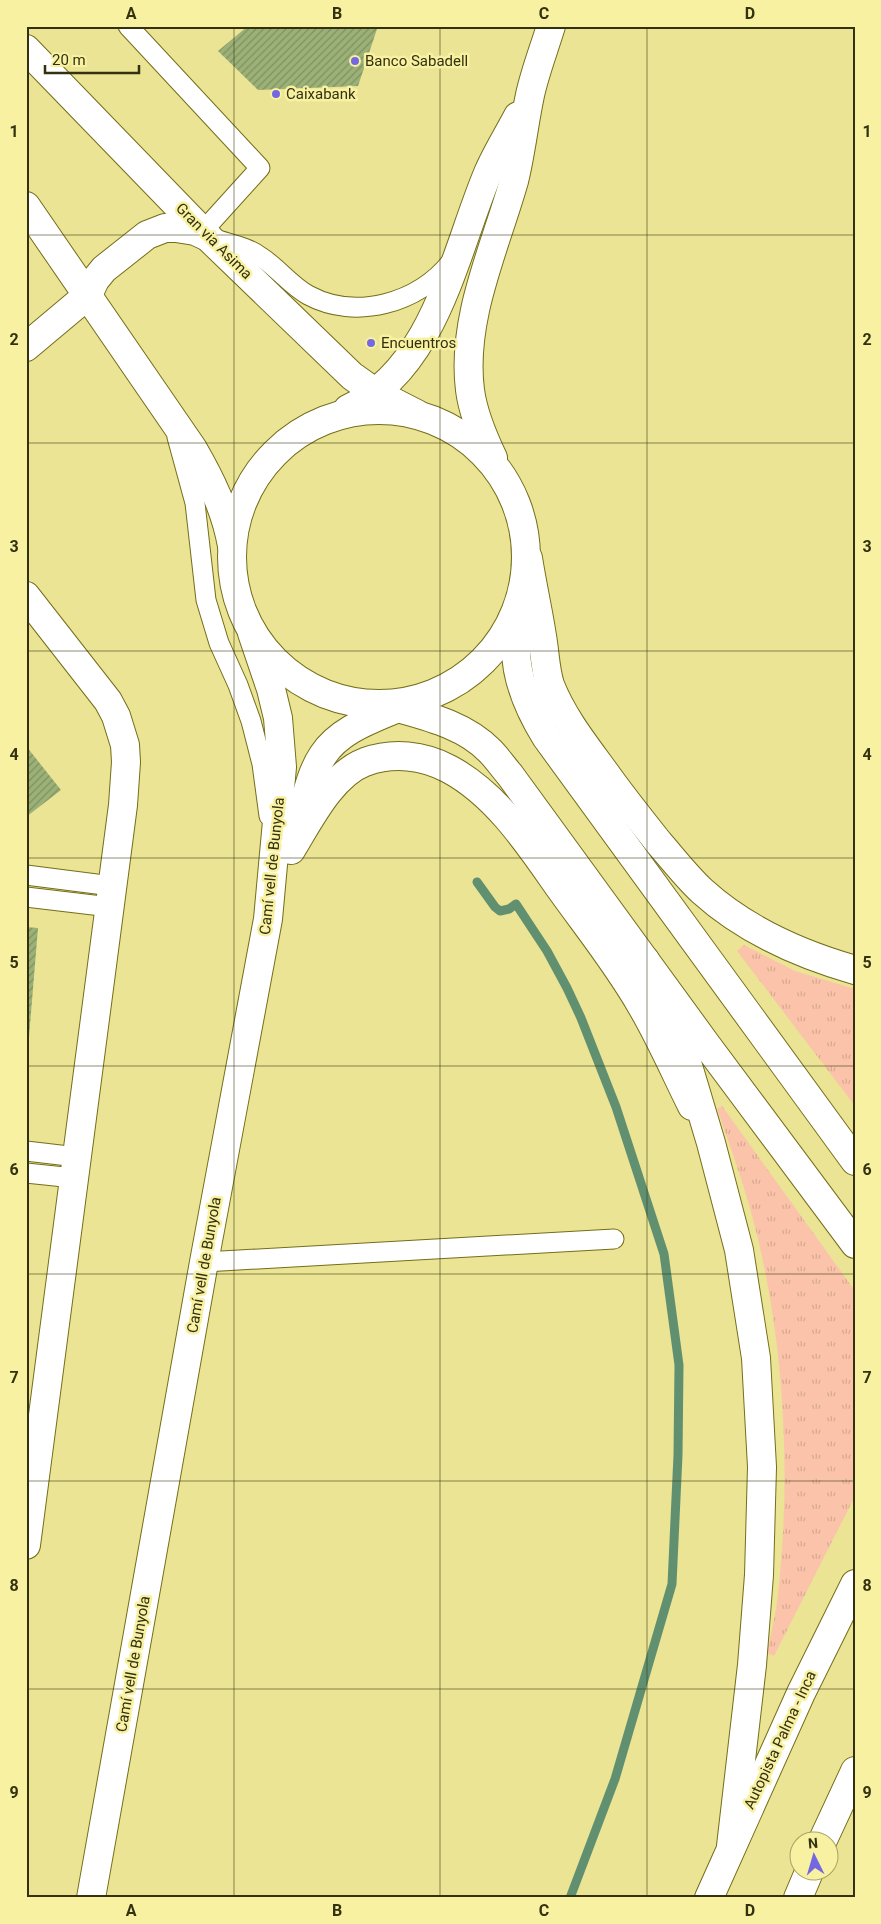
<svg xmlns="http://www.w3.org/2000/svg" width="881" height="1924" viewBox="0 0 881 1924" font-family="Roboto,sans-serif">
<defs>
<pattern id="grass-tufts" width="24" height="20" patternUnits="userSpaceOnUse" patternTransform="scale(1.25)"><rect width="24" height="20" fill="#fbc3aa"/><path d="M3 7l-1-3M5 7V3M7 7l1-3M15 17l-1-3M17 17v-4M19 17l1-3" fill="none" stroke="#d8a891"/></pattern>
<pattern id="building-hatch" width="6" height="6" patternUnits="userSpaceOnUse" patternTransform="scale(1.25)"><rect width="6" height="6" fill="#9bb177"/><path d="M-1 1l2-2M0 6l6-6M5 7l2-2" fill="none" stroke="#7f9160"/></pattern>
</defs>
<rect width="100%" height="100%" fill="#eae494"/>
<!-- grass -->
<g fill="url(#grass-tufts)">
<path d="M744 945 795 971 855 989V1106L737 951Z"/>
<path d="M722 1106 855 1291V1496L774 1656 767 1653C771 1634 776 1614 778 1594 791 1478 785 1349 757 1235 747 1193 732 1151 717 1109Z"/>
</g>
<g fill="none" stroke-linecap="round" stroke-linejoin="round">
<!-- stream -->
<path stroke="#619071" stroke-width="9" d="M477 882 495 907 500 911 509 909 516 904 547 951 567 988 581 1018 616 1107 664 1254 679 1365 678 1455 672 1584 615 1779 570 1898"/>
</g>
<!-- building -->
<g fill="url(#building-hatch)">
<path d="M248 26H378L358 86 258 90 218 51Z"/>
<path d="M26 746 61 790 26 817Z"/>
<path d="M26 927 38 928 28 1049H26Z"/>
</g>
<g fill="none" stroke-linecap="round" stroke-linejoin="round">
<defs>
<g id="lane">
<path d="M128 26 260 168 203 231"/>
<path d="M215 239C230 244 248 247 261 257 278 268 290 285 308 295 356 321 418 303 451 262"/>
<path d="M177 437 195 503 206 600 219 643 238 685 251 721 262 764 269 816"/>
<path d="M26 875 112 886"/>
<path d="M26 897 110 907"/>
<path d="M26 1151 77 1157"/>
<path d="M26 1173 74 1178"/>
<path d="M204 1262 614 1239"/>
</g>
<g id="street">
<path d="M26 49 209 238 352 376 376 393 417 414"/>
<path d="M26 206 193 449C211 480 226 511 232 546"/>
<path d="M26 347 88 295 95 280 104 269 147 235 165 228H176L195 231 208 237"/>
<path d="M26 596 108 701 116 716 125 745 126 762 123 805 26 1545"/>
</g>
<g id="secondary">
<path d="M348 409C435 369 454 254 488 173 496 154 508 135 518 116"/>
<circle cx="379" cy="557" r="147"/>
<path d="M493 458C483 437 473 414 470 390 461 319 495 248 514 181 521 153 524 123 530 95 535 72 544 49 551 26"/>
<path d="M518 614C518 626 516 638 516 649 516 681 530 711 546 737L855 1161"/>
<path d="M300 820C306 799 310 774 323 755 340 729 373 719 400 707"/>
<path d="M291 850C309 821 331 775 365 762 393 752 423 755 449 769 496 794 529 844 559 887 586 925 617 963 641 1005 660 1037 675 1072 692 1106"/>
<path d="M91 1898 204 1262 268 919 282 767 278 718 271 689 252 633"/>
</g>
<g id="highway">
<path d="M528 558C532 584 538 610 542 636 545 653 545 669 550 685 563 718 585 745 606 774 623 798 641 820 659 843 673 859 686 876 702 891 745 930 799 954 855 970"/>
<path d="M398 708C430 717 466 726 490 751 497 758 503 767 510 775L706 1044 855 1244"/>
<path d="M645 960 683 1049 711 1143 739 1250 756 1358 762 1467 759 1575 752 1665 731 1846"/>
<path d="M822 1842 855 1771"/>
<path d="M709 1898 801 1693 855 1584"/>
<path d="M798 1898 809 1872"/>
</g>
</defs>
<!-- lane casing -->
<use href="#lane" stroke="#746e1a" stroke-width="21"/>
<!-- street casing -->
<use href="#street" stroke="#746e1a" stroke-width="30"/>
<!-- secondary casing -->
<use href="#secondary" stroke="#746e1a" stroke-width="30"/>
<!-- highway casing -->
<use href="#highway" stroke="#746e1a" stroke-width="30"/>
<!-- lane -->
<use href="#lane" stroke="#fff" stroke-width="19"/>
<!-- street -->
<use href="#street" stroke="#fff" stroke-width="28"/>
<!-- secondary -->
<use href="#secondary" stroke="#fff" stroke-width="28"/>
<!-- highway -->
<use href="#highway" stroke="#fff" stroke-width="28"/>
</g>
<!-- grid -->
<path fill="none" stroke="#343110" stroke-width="1" stroke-opacity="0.55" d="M234 26V1898M440 26V1898M647 26V1898M26 235H855M26 443H855M26 651H855M26 858H855M26 1066H855M26 1274H855M26 1481H855M26 1689H855"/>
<!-- markers -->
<g fill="#7567e2" stroke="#f7f1a1" stroke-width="2">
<circle cx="355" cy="61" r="5"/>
<circle cx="276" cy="94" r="5"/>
<circle cx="371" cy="343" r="5"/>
</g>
<g text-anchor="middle" stroke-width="5" stroke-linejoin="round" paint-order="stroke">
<!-- poi labels -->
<g font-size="15" fill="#343110" stroke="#f7f1a1" text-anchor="start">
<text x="365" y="66">Banco Sabadell</text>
<text x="286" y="99">Caixabank</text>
<text x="381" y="348">Encuentros</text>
</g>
<!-- street labels -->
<g font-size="15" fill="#343110" stroke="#f7f1a1">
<text transform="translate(214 241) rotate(45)" y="5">Gran via Asima</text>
<text transform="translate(272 866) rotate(-84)" y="5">Camí vell de Bunyola</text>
<text transform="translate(204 1265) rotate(-80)" y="5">Camí vell de Bunyola</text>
<text transform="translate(133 1664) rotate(-80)" y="5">Camí vell de Bunyola</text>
<text transform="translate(780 1740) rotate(-65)" y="5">Autopista Palma - Inca</text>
</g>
</g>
<!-- border -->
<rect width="881" height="1924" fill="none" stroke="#f7f1a1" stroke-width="55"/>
<!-- north arrow -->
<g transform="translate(814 1856) rotate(355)"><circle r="24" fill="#f7f1a1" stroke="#a9a467"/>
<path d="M0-4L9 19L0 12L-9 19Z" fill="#7567e2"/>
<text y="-8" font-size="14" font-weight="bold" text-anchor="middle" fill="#343110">N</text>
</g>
<!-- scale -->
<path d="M45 65v8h94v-8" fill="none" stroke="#343110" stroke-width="2.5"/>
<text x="52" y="65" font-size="15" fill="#343110" stroke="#f7f1a1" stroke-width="4" paint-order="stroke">20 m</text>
<rect x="28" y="28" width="826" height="1868" fill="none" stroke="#343110" stroke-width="2"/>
<g font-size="16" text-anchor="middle" font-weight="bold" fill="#343110">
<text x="131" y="19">A</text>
<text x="337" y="19">B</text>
<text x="544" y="19">C</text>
<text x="750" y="19">D</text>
<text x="14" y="137">1</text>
<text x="867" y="137">1</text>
<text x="14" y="345">2</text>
<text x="867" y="345">2</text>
<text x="14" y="552">3</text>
<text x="867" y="552">3</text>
<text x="14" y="760">4</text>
<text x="867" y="760">4</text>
<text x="14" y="968">5</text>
<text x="867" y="968">5</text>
<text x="14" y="1175">6</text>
<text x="867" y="1175">6</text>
<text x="14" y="1383">7</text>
<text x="867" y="1383">7</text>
<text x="14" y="1591">8</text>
<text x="867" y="1591">8</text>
<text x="14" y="1798">9</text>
<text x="867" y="1798">9</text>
<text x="131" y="1916">A</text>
<text x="337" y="1916">B</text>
<text x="544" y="1916">C</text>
<text x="750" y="1916">D</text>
</g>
</svg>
